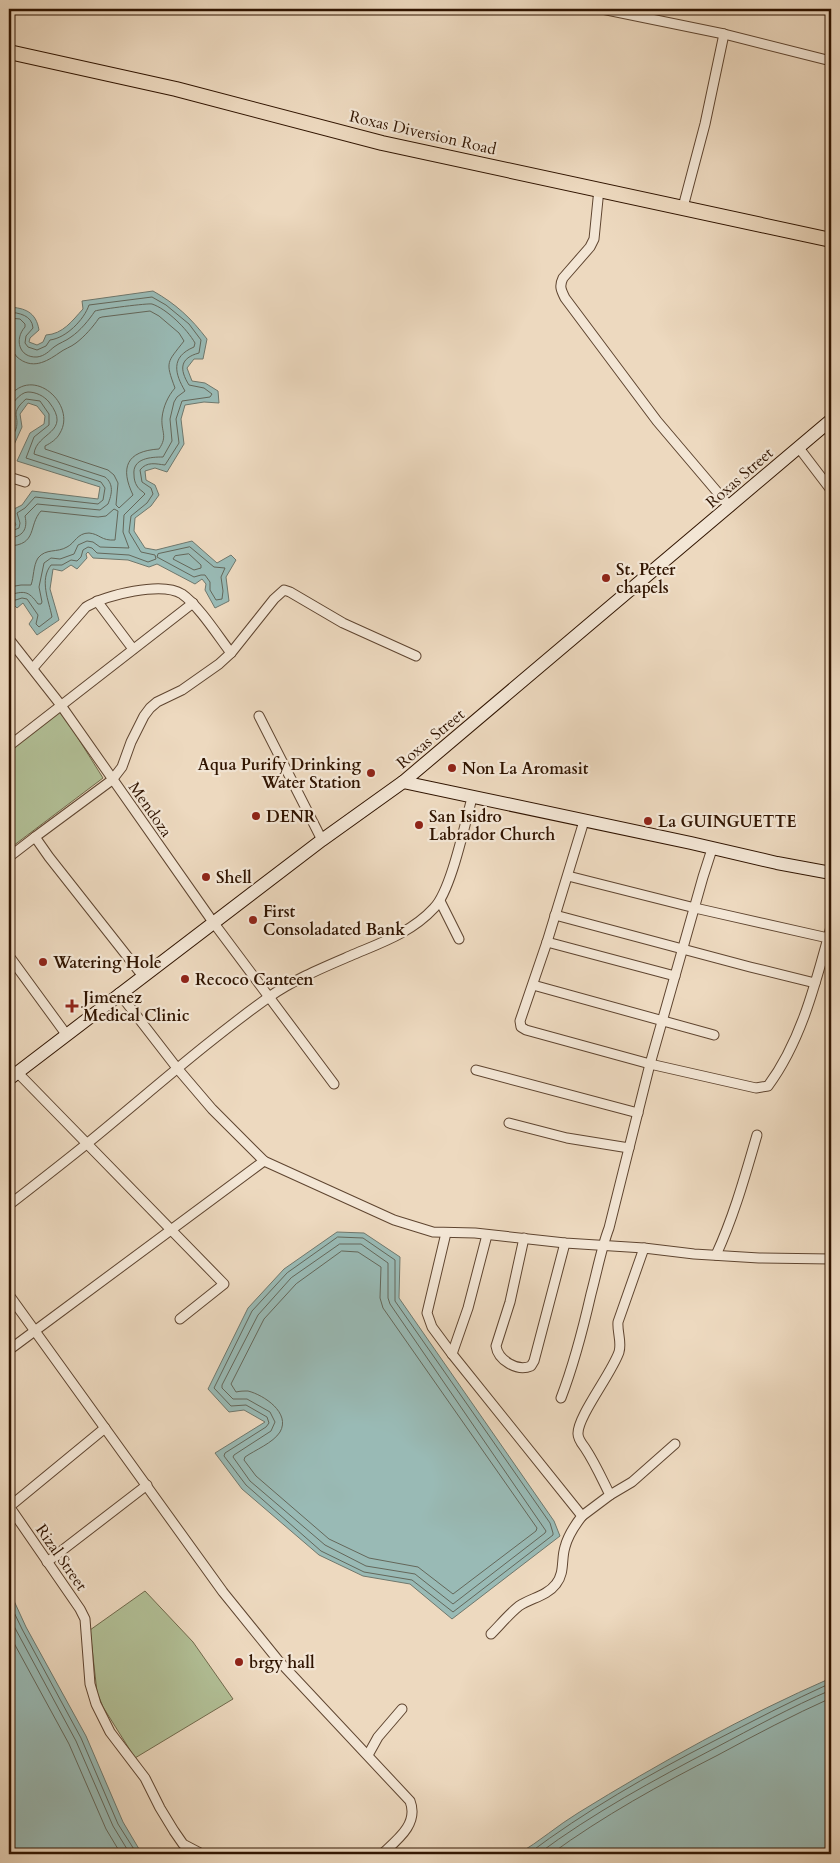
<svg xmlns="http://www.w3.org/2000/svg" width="840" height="1863" viewBox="0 0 840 1863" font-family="Cardo,serif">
<rect width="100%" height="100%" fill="#edd9bf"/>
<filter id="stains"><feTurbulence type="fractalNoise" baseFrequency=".004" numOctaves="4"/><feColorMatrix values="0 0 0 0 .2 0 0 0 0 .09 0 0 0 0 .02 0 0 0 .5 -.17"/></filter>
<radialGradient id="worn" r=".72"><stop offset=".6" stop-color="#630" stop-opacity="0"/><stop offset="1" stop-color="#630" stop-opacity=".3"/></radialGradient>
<!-- green -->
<g fill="#b2c097" stroke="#716a4c">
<path d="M61 711 103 778 9 849V751Z"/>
<path d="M145 1591 193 1642 233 1699 135 1758 103 1707 97 1692 90 1630Z"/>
</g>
<!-- water -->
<g fill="#99bab5" stroke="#6f786d">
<path d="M153 291C176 304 191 318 207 339L203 359H194L187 368 192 381 205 383 218 391 219 403 204 402 185 405 181 419 184 444 167 472 155 468 145 471 146 480 155 485 159 495 151 506 135 518 134 531 145 548 156 550 192 541 217 563 231 555 236 560 226 577 229 601 215 608 205 590 206 584 202 579 195 584 157 564 149 567 128 560 93 558 88 552 86 554 87 558 77 569 71 565 62 571 53 569 50 589 59 620 37 635 29 624 33 618 23 603 17 608 14 605 9 607V528L16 525 10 511 22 505 32 491 98 499 100 487 17 461 30 433 44 424 45 416 37 406 28 403 20 414 22 427 9 456V307C25 308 36 312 39 330L30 338 29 342 37 345 43 342 46 335C63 334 72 321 83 309L82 301Z"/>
<path d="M337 1232 364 1233 400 1257 399 1298 554 1521 560 1536 452 1619 410 1584 363 1576 319 1555 242 1489 215 1453 265 1422 244 1410 229 1412 208 1389 248 1308 284 1269Z"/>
<path d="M9 1590 26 1627 86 1736 123 1822 142 1854H9Z"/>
<path d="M831 1678V1854H518C539 1842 558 1825 578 1813 659 1763 744 1716 831 1678Z"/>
</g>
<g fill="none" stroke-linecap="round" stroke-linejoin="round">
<!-- shore -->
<g stroke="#64675a" stroke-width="1">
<path d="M9 312C19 313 32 315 33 328L26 336 25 343 28 347 37 350 46 346 50 340C66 338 84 320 89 305L152 297 166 305 189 324 201 340 199 353C180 358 179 369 189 385L204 388 212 394 210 397 182 401 176 419 179 443 165 465C156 464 147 461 140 470L142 482 151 488 153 494 147 503 131 516 129 532 141 552 155 555 156 559 148 562 129 555 97 553 92 548 88 547 83 550 81 557 77 561 71 560 62 565H51C39 580 49 601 52 617L39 627 36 624 38 615 27 599 22 598 9 602"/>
<path d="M9 318 20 319 25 324V327C14 339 19 358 37 357 45 356 49 351 54 347 59 343 66 341 71 337 80 331 89 320 95 311 101 309 149 303 152 304 167 309 187 329 195 343L194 347C170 357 175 374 185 391L177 397 174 402 170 419 172 441 163 457C151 457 132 458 134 475 134 479 135 483 137 486 139 490 143 491 145 494L124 515 123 532 129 548 100 547 93 542 87 541 78 545 74 554 60 559 51 558 44 563 39 587 42 602 41 604H38C28 590 24 591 9 595"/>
<path d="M9 326 14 328C11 338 9 348 17 357 32 370 46 362 59 353 64 349 71 347 76 343 84 337 93 327 99 318L102 317 150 311 159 316 179 333 184 341C167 363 165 361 175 388 168 396 163 407 162 418 161 432 168 436 159 449 126 451 120 468 133 495L119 508 116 505 118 483 114 475 108 470 45 449V446C51 443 57 439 60 433 77 405 33 364 9 397"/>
<path d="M9 429C11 423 9 420 9 414 9 406 20 392 28 392 36 392 44 396 49 402 73 433 36 432 34 454L105 477C114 484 112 494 108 504L100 510 37 504 25 516C28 529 23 537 9 538"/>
<path d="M9 444C11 439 14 434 16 429 20 415 9 414 26 399L40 401 49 414V425L34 437 26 458 101 482 105 488 103 500 98 504 35 497 25 508 17 513 20 523 19 528 9 532"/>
<path d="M9 546C38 545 28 525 41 511L98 517 106 516 114 509 118 511 115 540C101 541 100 534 89 533 77 533 75 543 67 547 57 553 46 548 38 558 33 566 34 577 31 585H21L9 587"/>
<path d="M190 547 214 567 225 568 221 577 223 591 222 599 216 600 210 590V582L205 575H201L194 577 157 557 158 554Z"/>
<path d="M189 554 201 565V568L194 570 173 559 175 556Z"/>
<path d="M338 1237 363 1238 395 1260V1301L550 1523 553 1533V1535L453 1612 412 1580 364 1572 321 1551 246 1485 224 1456 225 1453 266 1427 269 1423 267 1417 246 1405 231 1406 214 1388 252 1311 287 1273Z"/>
<path d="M340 1244H361L388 1263V1298L390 1304 546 1531 545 1533 453 1604 415 1574 366 1566 325 1545 250 1481 233 1457 234 1455 271 1431 275 1422 270 1412 247 1399H233L222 1388V1385L258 1315 291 1278Z"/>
<path d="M342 1251 358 1252 381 1267 380 1298 383 1308 537 1528 536 1531 453 1594 418 1567 369 1558 329 1539 256 1476 244 1460 245 1457C255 1450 273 1443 280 1432 291 1413 264 1395 248 1391 244 1391 240 1391 236 1392L231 1384 264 1319 296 1284Z"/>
<path d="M9 1602 22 1629 81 1738 118 1824 137 1854"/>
<path d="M9 1617 76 1741 113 1826 130 1854"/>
<path d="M9 1634 69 1744 106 1829 121 1854"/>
<path d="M528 1854C585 1811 648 1775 712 1742 751 1722 791 1701 831 1683"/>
<path d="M538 1854C593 1813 654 1780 715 1748 753 1728 791 1707 831 1690"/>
<path d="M551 1854C603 1816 661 1784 718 1755 755 1735 793 1715 831 1698"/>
</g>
<defs>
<g id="street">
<path d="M602 9 724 34 831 61"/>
<path d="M599 189 594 239 590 247 563 278C559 286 561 290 565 298L657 421 730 507"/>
<path d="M683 207 705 124 724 34"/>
<path d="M799 448 831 490"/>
<path d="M9 477 25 482"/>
<path d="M97 601 133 649"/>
<path d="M9 639 60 704 213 922 334 1084"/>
<path d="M33 668 86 607C106 595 162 581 182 594 199 606 218 636 231 653"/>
<path d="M259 716 322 840"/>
<path d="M9 746 193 603"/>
<path d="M584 821 547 942 520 1021 521 1027 526 1030 650 1064 756 1088 768 1086C802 1040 816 981 831 927"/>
<path d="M35 837 112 780 122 767 131 742 144 716 150 708 157 702 182 690 219 664 231 653 274 599 284 590 290 592 343 623 416 656"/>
<path d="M9 857 35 837 49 857 142 975"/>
<path d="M568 876 695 908 828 938"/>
<path d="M440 901 459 939"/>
<path d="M555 915 750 967 815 983"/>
<path d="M547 942 675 976"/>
<path d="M9 956 66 1034"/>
<path d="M533 985 714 1035"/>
<path d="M119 993 177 1068 212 1109 264 1161 394 1220 433 1232 475 1233 565 1243 644 1248 694 1254 759 1258 831 1259"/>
<path d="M476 1070 638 1113"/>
<path d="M17 1072 224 1284 180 1319"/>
<path d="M509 1123 567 1138 629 1148"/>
<path d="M9 1205C36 1184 63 1163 89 1142 149 1093 206 1042 269 997 293 980 322 968 350 956 380 943 411 933 434 908 451 891 465 823 472 798"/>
<path d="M446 1233 427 1313 432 1327 452 1354 582 1516 610 1495C602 1479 595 1463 585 1448 582 1444 578 1439 578 1434 577 1417 612 1373 619 1352 622 1342 617 1332 618 1322L644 1248"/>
<path d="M524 1238 510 1302 496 1346C498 1360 517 1372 531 1366L534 1361 565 1243"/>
<path d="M716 1255C734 1216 745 1176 757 1135"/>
<path d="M9 1295 223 1592 278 1660 410 1801C419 1824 397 1840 382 1854"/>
<path d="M9 1350 264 1161"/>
<path d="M452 1354 468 1308 487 1235"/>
<path d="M561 1398C574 1364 583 1329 591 1294 597 1272 601 1249 609 1228L650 1064 703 877 712 849"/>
<path d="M610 1495 632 1482 675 1444"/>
<path d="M9 1506 80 1609 85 1619 90 1684 96 1704 110 1732 145 1778 160 1808 174 1831 183 1844 202 1854"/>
<path d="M9 1507 105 1428"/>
<path d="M47 1562 147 1485"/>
<path d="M491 1634C500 1625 509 1614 519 1606 531 1598 547 1596 556 1584 565 1573 561 1559 565 1547 568 1535 575 1525 582 1516"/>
<path d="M368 1755 378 1737 402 1709"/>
</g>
<g id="secondary">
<path d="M403 782 691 843 777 863 831 873"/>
<path d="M9 1079 322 840 403 782 831 420"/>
</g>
<path id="primary" d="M9 52 176 89 382 143 831 240"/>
</defs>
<!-- street casing -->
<use href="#street" stroke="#5f4530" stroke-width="11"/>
<!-- secondary casing -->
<use href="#secondary" stroke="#301400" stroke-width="14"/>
<!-- primary casing -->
<use href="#primary" stroke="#301400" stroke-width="16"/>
<!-- street -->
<use href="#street" stroke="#f3e6d5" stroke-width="9"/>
<!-- secondary -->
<use href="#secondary" stroke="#f3e6d5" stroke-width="12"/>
<!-- primary -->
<use href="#primary" stroke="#edd9bf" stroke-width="14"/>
</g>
<!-- markers -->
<g fill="#8f2418" stroke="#f3e6d5" stroke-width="2">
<circle cx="606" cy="578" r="5"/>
<circle cx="452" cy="768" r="5"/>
<circle cx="371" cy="773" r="5"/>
<circle cx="256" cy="816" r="5"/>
<circle cx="648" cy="821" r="5"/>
<circle cx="419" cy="825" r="5"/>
<circle cx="206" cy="877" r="5"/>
<circle cx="253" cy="920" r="5"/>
<circle cx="43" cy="962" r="5"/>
<circle cx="185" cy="979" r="5"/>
<path d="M69.5 998.5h5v5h5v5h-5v5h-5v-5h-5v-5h5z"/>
<circle cx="239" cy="1662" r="5"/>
</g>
<g text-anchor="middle" stroke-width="4.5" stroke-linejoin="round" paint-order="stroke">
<!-- street labels -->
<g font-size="16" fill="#301400" stroke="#f3e6d5">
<text transform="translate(423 132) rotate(13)" y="6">Roxas Diversion Road</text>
<text transform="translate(739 477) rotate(-41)" y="6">Roxas Street</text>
<text transform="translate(430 738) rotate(-40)" y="6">Roxas Street</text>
<text transform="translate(151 809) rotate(55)" y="6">Mendoza</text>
<text transform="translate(62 1557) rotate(55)" y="6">Rizal Street</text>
</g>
<!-- poi labels -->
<g font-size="16" font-weight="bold" fill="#301400" stroke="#f3e6d5" text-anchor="start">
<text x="616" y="575">St. Peter<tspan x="616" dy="18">chapels</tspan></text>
<text x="361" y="770" text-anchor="end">Aqua Purify Drinking<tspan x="361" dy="18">Water Station</tspan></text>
<text x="462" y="774">Non La Aromasit</text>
<text x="266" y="822">DENR</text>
<text x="429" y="822">San Isidro<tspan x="429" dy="18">Labrador Church</tspan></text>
<text x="658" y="827">La GUINGUETTE</text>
<text x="216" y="883">Shell</text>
<text x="263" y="917">First<tspan x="263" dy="18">Consoladated Bank</tspan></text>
<text x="53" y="968">Watering Hole</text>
<text x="195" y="985">Recoco Canteen</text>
<text x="83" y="1003">Jimenez<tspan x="83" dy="18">Medical Clinic</tspan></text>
<text x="249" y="1668">brgy hall</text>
</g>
</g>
<!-- margin -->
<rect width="840" height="1863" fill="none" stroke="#edd9bf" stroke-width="30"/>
<rect x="10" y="10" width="820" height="1843" fill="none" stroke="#301400" stroke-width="2.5"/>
<rect x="15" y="15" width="810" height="1833" fill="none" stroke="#301400"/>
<rect width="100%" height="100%" filter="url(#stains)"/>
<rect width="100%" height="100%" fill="url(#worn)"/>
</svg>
